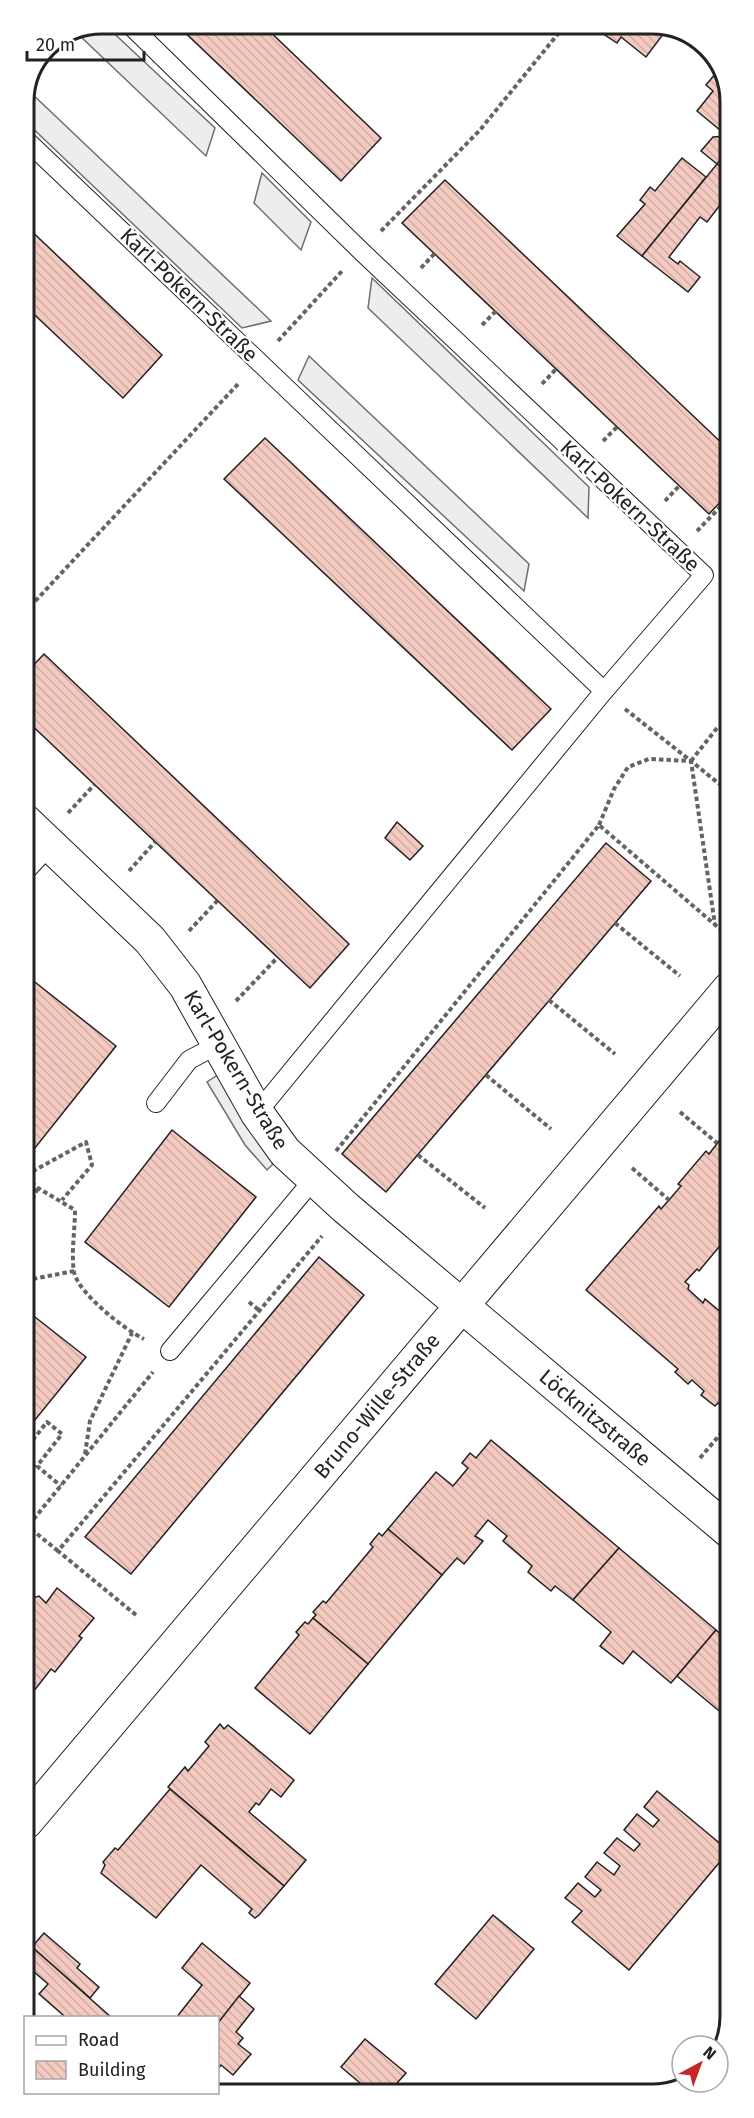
<svg xmlns="http://www.w3.org/2000/svg" width="754" height="2118" viewBox="0 0 754 2118" font-family="'Fira Sans',sans-serif">
<defs>
<pattern id="building-back-hatch" width="6" height="6" patternUnits="userSpaceOnUse" patternTransform="scale(1.5)"><rect width="6" height="6" fill="#f3c9c0"/><path d="M-1 5l2 2M0 0l6 6M5-1l2 2" fill="none" stroke="#d0aca5"/></pattern>
</defs>
<rect width="100%" height="100%" fill="#fff"/>
<!-- parking -->
<g fill="#ededed" stroke="#6f6f6f" stroke-width="1.5">
<path d="M104 24 215 128 206 156 78 34Z"/>
<path d="M28 90 271 321 242 328 24 120V98Z"/>
<path d="M262 173 311 222 301 250 254 203Z"/>
<path d="M372 278 589 487 588 518 368 308Z"/>
<path d="M309 356 529 564 524 591 298 380Z"/>
<path d="M219 1074 275 1162 267 1170 245 1145 207 1082Z"/>
</g>
<!-- building -->
<g fill="url(#building-back-hatch)" stroke="#222" stroke-width="1.5">
<path d="M176 24H262L381 138 341 181Z"/>
<path d="M604 24H657L667 29 646 57 621 37 617 43 605 35 610 29Z"/>
<path d="M716 73 727 82V151L717 164 701 151 713 137 727 136 697 111 713 91 706 85Z"/>
<path d="M682 158 706 177 642 256 617 236 645 204 640 200 650 187 655 191Z"/>
<path d="M717 164 727 172V196L707 222 700 217 669 257 678 264 680 261 700 277 688 292 642 256Z"/>
<path d="M445 180 728 449V494L709 514 402 223Z"/>
<path d="M24 224 162 355 123 398 24 305Z"/>
<path d="M265 438 551 709 512 750 224 479Z"/>
<path d="M44 654 349 944 310 988 25 719V674Z"/>
<path d="M397 822 423 846 410 860 385 838Z"/>
<path d="M606 843 651 881 386 1192 342 1154Z"/>
<path d="M31 979 116 1046 27 1158 25 986Z"/>
<path d="M729 1125V1235L699 1271 697 1269 685 1282 689 1285 688 1289 703 1303 705 1299 729 1319V1412L718 1403 715 1406 701 1395 704 1391 692 1380 688 1384 675 1372 678 1369 586 1290 659 1206 661 1209 669 1200 681 1186 678 1184 706 1151 709 1154 726 1132 724 1130Z"/>
<path d="M172 1130 256 1197 169 1307 85 1242Z"/>
<path d="M319 1257 364 1295 131 1574 85 1537Z"/>
<path d="M26 1310 86 1357 26 1431Z"/>
<path d="M491 1440 619 1548 573 1600 555 1586 551 1591 528 1572 532 1566 503 1541 507 1536 488 1520 475 1536 483 1541 464 1564 457 1558 442 1575 388 1529 436 1472 453 1486 468 1468 462 1463 470 1453 476 1458Z"/>
<path d="M388 1529 442 1575 368 1664 313 1618 316 1615 313 1612 323 1601 326 1603 373 1547 370 1544 379 1533 382 1536Z"/>
<path d="M619 1548 716 1630 671 1683 633 1651 623 1664 600 1646 611 1632 573 1600Z"/>
<path d="M57 1588 94 1618 79 1636 82 1638 55 1672 51 1669 26 1701V1593L33 1598 39 1596 46 1603Z"/>
<path d="M313 1618 368 1664 310 1734 255 1688 299 1635 296 1632 305 1622 308 1624Z"/>
<path d="M716 1630 729 1642 730 1720 677 1676Z"/>
<path d="M220 1724 224 1729 228 1725 294 1780 281 1797 271 1789 259 1805 256 1803 249 1812 306 1860 284 1886 168 1787 185 1767 188 1771 209 1746 205 1742Z"/>
<path d="M170 1789 284 1886 259 1915 255 1918 249 1913 252 1909 201 1865 156 1918 101 1873 105 1865 103 1862 115 1848 118 1850Z"/>
<path d="M657 1791 729 1851 629 1970 572 1922 582 1911 565 1898 578 1883 595 1897 601 1890 585 1877 597 1862 614 1875 620 1866 604 1853 617 1838 634 1851 640 1844 624 1830 637 1814 653 1827 659 1820 644 1807Z"/>
<path d="M493 1915 534 1949 476 2019 435 1984Z"/>
<path d="M44 1933 80 1964 77 1968 99 1987 90 1998 32 1947Z"/>
<path d="M27 1942 32 1947 112 2018H61L63 2015 39 1994 48 1984 33 1971 27 1978Z"/>
<path d="M202 1943 250 1983 218 2023V2018H176L202 1985 182 1968Z"/>
<path d="M239 1996 254 2009 236 2032 243 2038 238 2044 251 2054 233 2075 221 2065 218 2069V2023Z"/>
<path d="M365 2039 406 2073 389 2092 372 2093 341 2067Z"/>
<path d="M162 2092H199L161 2094Z"/>
</g>
<g fill="none" stroke-linecap="round" stroke-linejoin="round">
<defs>
<g id="lane">
<path d="M129 24 361 251 704 575 604 691 257 1113"/>
<path d="M24 138 604 691"/>
<path d="M25 872 50 845"/>
<path d="M156 1103 189 1060 219 1044"/>
<path d="M170 1351 313 1180"/>
</g>
<g id="street">
<path d="M25 821 150 940 185 985 257 1113 285 1152 346 1208 729 1531"/>
<path d="M26 1822 729 989"/>
</g>
</defs>
<!-- lane casing -->
<use href="#lane" stroke="#222" stroke-width="20"/>
<!-- street casing -->
<use href="#street" stroke="#222" stroke-width="35"/>
<!-- path -->
<g stroke="#646464" stroke-width="4" stroke-dasharray="4.5 3" stroke-linecap="butt">
<path d="M381 231 480 130 566 24"/>
<path d="M421 268 435 253"/>
<path d="M482 325 496 311"/>
<path d="M278 341 342 271"/>
<path d="M542 384 556 369"/>
<path d="M603 441 617 427"/>
<path d="M665 501 679 486"/>
<path d="M697 531 728 499"/>
<path d="M25 612 238 384"/>
<path d="M625 709 691 761 715 925"/>
<path d="M25 736 33 727"/>
<path d="M691 761 717 728"/>
<path d="M68 813 94 785"/>
<path d="M599 825 614 789 628 767 649 759 691 761 728 791"/>
<path d="M129 871 155 842"/>
<path d="M615 923 680 976"/>
<path d="M189 931 217 901"/>
<path d="M549 1000 615 1054"/>
<path d="M236 1001 277 958"/>
<path d="M725 1057 729 1060"/>
<path d="M486 1075 551 1129"/>
<path d="M680 1112 717 1143"/>
<path d="M336 1151 599 825 720 929"/>
<path d="M418 1155 485 1208"/>
<path d="M632 1168 669 1200"/>
<path d="M26 1175 86 1142 92 1165 62 1200"/>
<path d="M26 1177 38 1188 75 1210C75 1230 71 1253 74 1272 78 1293 125 1330 144 1339"/>
<path d="M26 1213 38 1188"/>
<path d="M26 1276 33 1279 74 1271"/>
<path d="M249 1302 260 1311"/>
<path d="M28 1446 47 1422 62 1434 37 1466 61 1486"/>
<path d="M85 1454 90 1421 132 1333"/>
<path d="M700 1458 729 1424"/>
<path d="M26 1514 33 1520"/>
<path d="M58 1551 31 1529 33 1520 153 1372"/>
<path d="M136 1615 58 1551 322 1236"/>
</g>
<!-- lane -->
<use href="#lane" stroke="#fff" stroke-width="18"/>
<!-- street -->
<use href="#street" stroke="#fff" stroke-width="33"/>
</g>
<g text-anchor="middle" stroke-width="4.5" stroke-linejoin="round" paint-order="stroke">
<!-- street labels -->
<g font-size="21" fill="#222" stroke="#fff">
<text transform="translate(189 295) rotate(44)" y="7">Karl-Pokern-Straße</text>
<text transform="translate(630 506) rotate(43)" y="7">Karl-Pokern-Straße</text>
<text transform="translate(236 1070) rotate(59)" y="7">Karl-Pokern-Straße</text>
<text transform="translate(377 1406) rotate(-50)" y="7">Bruno-Wille-Straße</text>
<text transform="translate(595 1418) rotate(40)" y="7">Löcknitzstraße</text>
</g>
</g>
<!-- crop -->
<path d="M0 0H754V2118H0ZM102 34H652A68 68 0 0 1 720 102V2016A68 68 0 0 1 652 2084H102A68 68 0 0 1 34 2016V102A68 68 0 0 1 102 34Z" fill="#fff" fill-rule="evenodd"/>
<path fill="none" stroke="#222" stroke-width="3" d="M102 34H652A68 68 0 0 1 720 102V2016A68 68 0 0 1 652 2084H102A68 68 0 0 1 34 2016V102A68 68 0 0 1 102 34Z"/>
<!-- legend -->
<rect x="24" y="2016" width="195" height="78" fill="#ffffff" stroke="#a7a7a7" stroke-width="1.5"/>
<rect x="36" y="2036" width="30" height="9" fill="#ffffff" stroke="#a7a7a7" stroke-width="1.5"/>
<text x="78" y="2046" font-size="18" fill="#222222">Road</text>
<rect x="36" y="2061" width="30" height="18" fill="url(#building-back-hatch)" stroke="#a7a7a7" stroke-width="1.5"/>
<text x="78" y="2076" font-size="18" fill="#222222">Building</text>
<!-- north arrow -->
<g transform="translate(700 2064) rotate(41)"><circle r="28" fill="#ffffff" stroke="#a7a7a7" stroke-width="1.5"/>
<path d="M0-4.5L10 22L0 15L-10 22Z" fill="#c62828"/>
<text y="-9" font-size="16" font-weight="bold" text-anchor="middle" fill="#222222">N</text>
</g>
<!-- scale -->
<path d="M27 51v9h117v-9" fill="none" stroke="#222222" stroke-width="3"/>
<text x="36" y="51" font-size="18" fill="#222222" stroke="#ffffff" stroke-width="4.5" paint-order="stroke">20 m</text>
</svg>
